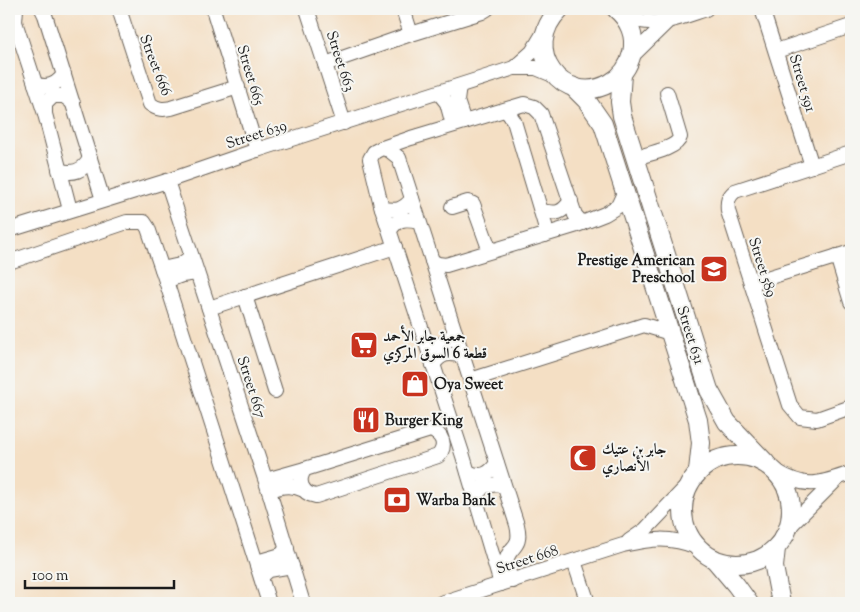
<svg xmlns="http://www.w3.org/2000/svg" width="860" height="612" viewBox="0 0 860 612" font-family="'Sorts Mill Goudy',Amiri,serif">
<rect width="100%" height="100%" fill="#f6f6f2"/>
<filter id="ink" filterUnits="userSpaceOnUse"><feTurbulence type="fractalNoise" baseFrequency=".02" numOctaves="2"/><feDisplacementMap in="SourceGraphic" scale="10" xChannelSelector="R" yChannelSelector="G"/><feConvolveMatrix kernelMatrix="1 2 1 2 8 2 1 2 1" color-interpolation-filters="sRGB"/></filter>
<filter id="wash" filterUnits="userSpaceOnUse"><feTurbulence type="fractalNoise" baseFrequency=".0096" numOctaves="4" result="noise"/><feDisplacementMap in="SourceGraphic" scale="20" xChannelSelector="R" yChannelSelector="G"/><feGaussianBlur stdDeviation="1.12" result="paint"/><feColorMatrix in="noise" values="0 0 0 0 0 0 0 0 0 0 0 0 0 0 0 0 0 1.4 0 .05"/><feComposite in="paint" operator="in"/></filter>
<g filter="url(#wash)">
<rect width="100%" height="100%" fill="#f4dfc4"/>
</g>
<g filter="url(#ink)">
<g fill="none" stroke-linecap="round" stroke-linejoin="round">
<defs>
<g id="minor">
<path d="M16 9 15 22 45 114 70 210"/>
<path d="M42 9 45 15 103 200"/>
<path d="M119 9 150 104C157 109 162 110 171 108L238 87"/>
<path d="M213 9 257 150"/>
<path d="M307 9 344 123"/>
<path d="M403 9 411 34"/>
<path d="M762 9 812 166"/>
<path d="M624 16C656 29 676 19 706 9"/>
<path d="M776 51 851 26"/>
<path d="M631 57 667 22"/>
<path d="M325 64 411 34 482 12 487 9"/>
<path d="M514 68 532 52 544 32"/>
<path d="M35 84C47 89 57 85 64 74"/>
<path d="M459 86 457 101 464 122"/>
<path d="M439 93 447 103 453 125"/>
<path d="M506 110 514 121 545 225V235"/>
<path d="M45 114V104L53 96H64L73 103"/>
<path d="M382 148 411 138 524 104 534 107 541 114 575 215 582 223"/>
<path d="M851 153 735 191C728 197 727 201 728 211L790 405 800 417 817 419 851 407"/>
<path d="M635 158C647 154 677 149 680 137L667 93"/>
<path d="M59 170C73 175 84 171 90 158"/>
<path d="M167 181 269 491 303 603"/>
<path d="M452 207 468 202 473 204 490 251"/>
<path d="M382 208C396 212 403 210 412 199"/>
<path d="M541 211C557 214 561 214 571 201"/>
<path d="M9 230 167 181 257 150 514 68H536L555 76"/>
<path d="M390 230C398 218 405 218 419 221"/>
<path d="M837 256 851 302"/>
<path d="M432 261 438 264 446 265 577 225 605 214 618 206 624 193"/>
<path d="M9 262 127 222H144L148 228 166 281 269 603"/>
<path d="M162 269 180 265 191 257"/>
<path d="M166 281 182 275 197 273"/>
<path d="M751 283 851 252"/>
<path d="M245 296 275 391"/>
<path d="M209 308 395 247"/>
<path d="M426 342C441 348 445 344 455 332"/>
<path d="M433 365C441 353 449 352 462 356"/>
<path d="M472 385 477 378 644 325 670 333"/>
<path d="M430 430C443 434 447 446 438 456L316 496C302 494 296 481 305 469Z"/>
<path d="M776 471C807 490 819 484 851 473"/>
<path d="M468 472C481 478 489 475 497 463"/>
<path d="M266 480 305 469"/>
<path d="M269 491C281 485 292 484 304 490"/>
<path d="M475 496 484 486 498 484 504 487"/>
<path d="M790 526 837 479"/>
<path d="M629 541 645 530 688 485"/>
<path d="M574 561 588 603"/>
<path d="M257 562 281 555 287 548"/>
<path d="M261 577 269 570 292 566"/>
<path d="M501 584 463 456 381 205 370 159 374 152 382 148 389 150 399 158 517 525C523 550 508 545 506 562 505 568 510 575 513 581"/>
<path d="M441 603 623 545C652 539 669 536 697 547"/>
</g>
<g id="major">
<path d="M560 9C518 50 564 109 610 83 621 77 629 66 632 53 636 36 629 20 616 9"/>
<path d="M622 74 620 102 622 116 709 390 727 422 766 463"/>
<path d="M572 86 587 101 603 124 698 420 701 443 698 471"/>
<circle cx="737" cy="510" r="54"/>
<path d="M776 548 774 567 781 603"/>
<path d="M714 559 736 585 749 603"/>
</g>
</defs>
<!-- minor casing -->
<use href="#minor" stroke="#686057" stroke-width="16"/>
<!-- major casing -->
<use href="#major" stroke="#686057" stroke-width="20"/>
<!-- minor -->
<use href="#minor" stroke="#fff" stroke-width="14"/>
<!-- major -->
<use href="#major" stroke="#fff" stroke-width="18"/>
</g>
</g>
<!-- icons -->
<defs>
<symbol id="school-square" viewBox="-11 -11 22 22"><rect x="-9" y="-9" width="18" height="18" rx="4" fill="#c8321e" stroke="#f6f6f2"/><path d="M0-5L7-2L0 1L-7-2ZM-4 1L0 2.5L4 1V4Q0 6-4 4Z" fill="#fff"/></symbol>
<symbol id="supermarket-square" viewBox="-11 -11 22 22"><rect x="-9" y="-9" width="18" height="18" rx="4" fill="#c8321e" stroke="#f6f6f2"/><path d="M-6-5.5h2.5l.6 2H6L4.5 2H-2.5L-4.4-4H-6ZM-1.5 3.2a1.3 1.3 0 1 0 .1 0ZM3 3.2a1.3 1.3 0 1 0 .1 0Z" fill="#fff"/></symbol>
<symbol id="shop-square" viewBox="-11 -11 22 22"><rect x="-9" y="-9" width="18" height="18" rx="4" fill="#c8321e" stroke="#f6f6f2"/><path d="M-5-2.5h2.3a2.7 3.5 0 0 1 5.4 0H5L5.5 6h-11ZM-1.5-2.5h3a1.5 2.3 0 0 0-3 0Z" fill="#fff"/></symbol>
<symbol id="restaurant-square" viewBox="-11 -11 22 22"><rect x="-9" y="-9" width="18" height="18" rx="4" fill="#c8321e" stroke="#f6f6f2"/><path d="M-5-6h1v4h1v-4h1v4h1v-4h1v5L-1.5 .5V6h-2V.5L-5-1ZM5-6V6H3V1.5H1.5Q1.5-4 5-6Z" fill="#fff"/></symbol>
<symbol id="mosque-square" viewBox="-11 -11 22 22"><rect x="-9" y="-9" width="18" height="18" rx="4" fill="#c8321e" stroke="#f6f6f2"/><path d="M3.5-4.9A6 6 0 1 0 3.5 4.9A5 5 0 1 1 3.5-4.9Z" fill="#fff"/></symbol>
<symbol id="bank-square" viewBox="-11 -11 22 22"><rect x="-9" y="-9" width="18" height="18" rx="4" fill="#c8321e" stroke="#f6f6f2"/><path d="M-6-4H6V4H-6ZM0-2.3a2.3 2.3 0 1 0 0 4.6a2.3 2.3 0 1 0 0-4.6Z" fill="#fff"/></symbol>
</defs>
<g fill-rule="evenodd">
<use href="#school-square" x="698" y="253" width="32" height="32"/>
<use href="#supermarket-square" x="348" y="329" width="32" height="32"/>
<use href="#shop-square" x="399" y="368" width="32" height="32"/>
<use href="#restaurant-square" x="350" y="404" width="32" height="32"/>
<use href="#mosque-square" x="567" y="442" width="32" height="32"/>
<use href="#bank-square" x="381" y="484" width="32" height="32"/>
</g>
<g text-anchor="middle" stroke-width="4" stroke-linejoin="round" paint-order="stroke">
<!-- street labels -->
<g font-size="15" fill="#1c1c1c" stroke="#f6f6f2">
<text transform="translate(341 61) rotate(72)" y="5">Street 663</text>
<text transform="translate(156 65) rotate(69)" y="5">Street 666</text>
<text transform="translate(251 75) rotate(73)" y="5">Street 665</text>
<text transform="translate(803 83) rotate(73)" y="5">Street 591</text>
<text transform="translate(256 134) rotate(-18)" y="5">Street 639</text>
<text transform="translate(763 267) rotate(72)" y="5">Street 589</text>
<text transform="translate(691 335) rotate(72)" y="5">Street 631</text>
<text transform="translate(252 387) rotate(72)" y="5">Street 667</text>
<text transform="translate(527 559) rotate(-18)" y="5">Street 668</text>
</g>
<!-- poi labels -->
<g font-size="15" font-weight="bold" fill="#1c1c1c" stroke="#f6f6f2" text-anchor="start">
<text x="695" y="265" text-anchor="end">Prestige American<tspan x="695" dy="17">Preschool</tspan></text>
<text x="383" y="341">جمعية جابر الأحمد<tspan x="383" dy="17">قطعة 6 السوق المركزي</tspan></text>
<text x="434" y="389">Oya Sweet</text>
<text x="385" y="425">Burger King</text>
<text x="602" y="454">جابر بن عتيك<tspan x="602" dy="17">الأنصاري</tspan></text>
<text x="416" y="505">Warba Bank</text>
</g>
</g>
<!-- margin -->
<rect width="860" height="612" fill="none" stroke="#f6f6f2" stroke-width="30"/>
<!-- scale -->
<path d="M25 580v8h149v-8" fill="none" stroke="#1c1c1c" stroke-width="2.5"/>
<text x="32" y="580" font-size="15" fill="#1c1c1c" stroke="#f6f6f2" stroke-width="4" paint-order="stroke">100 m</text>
</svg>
